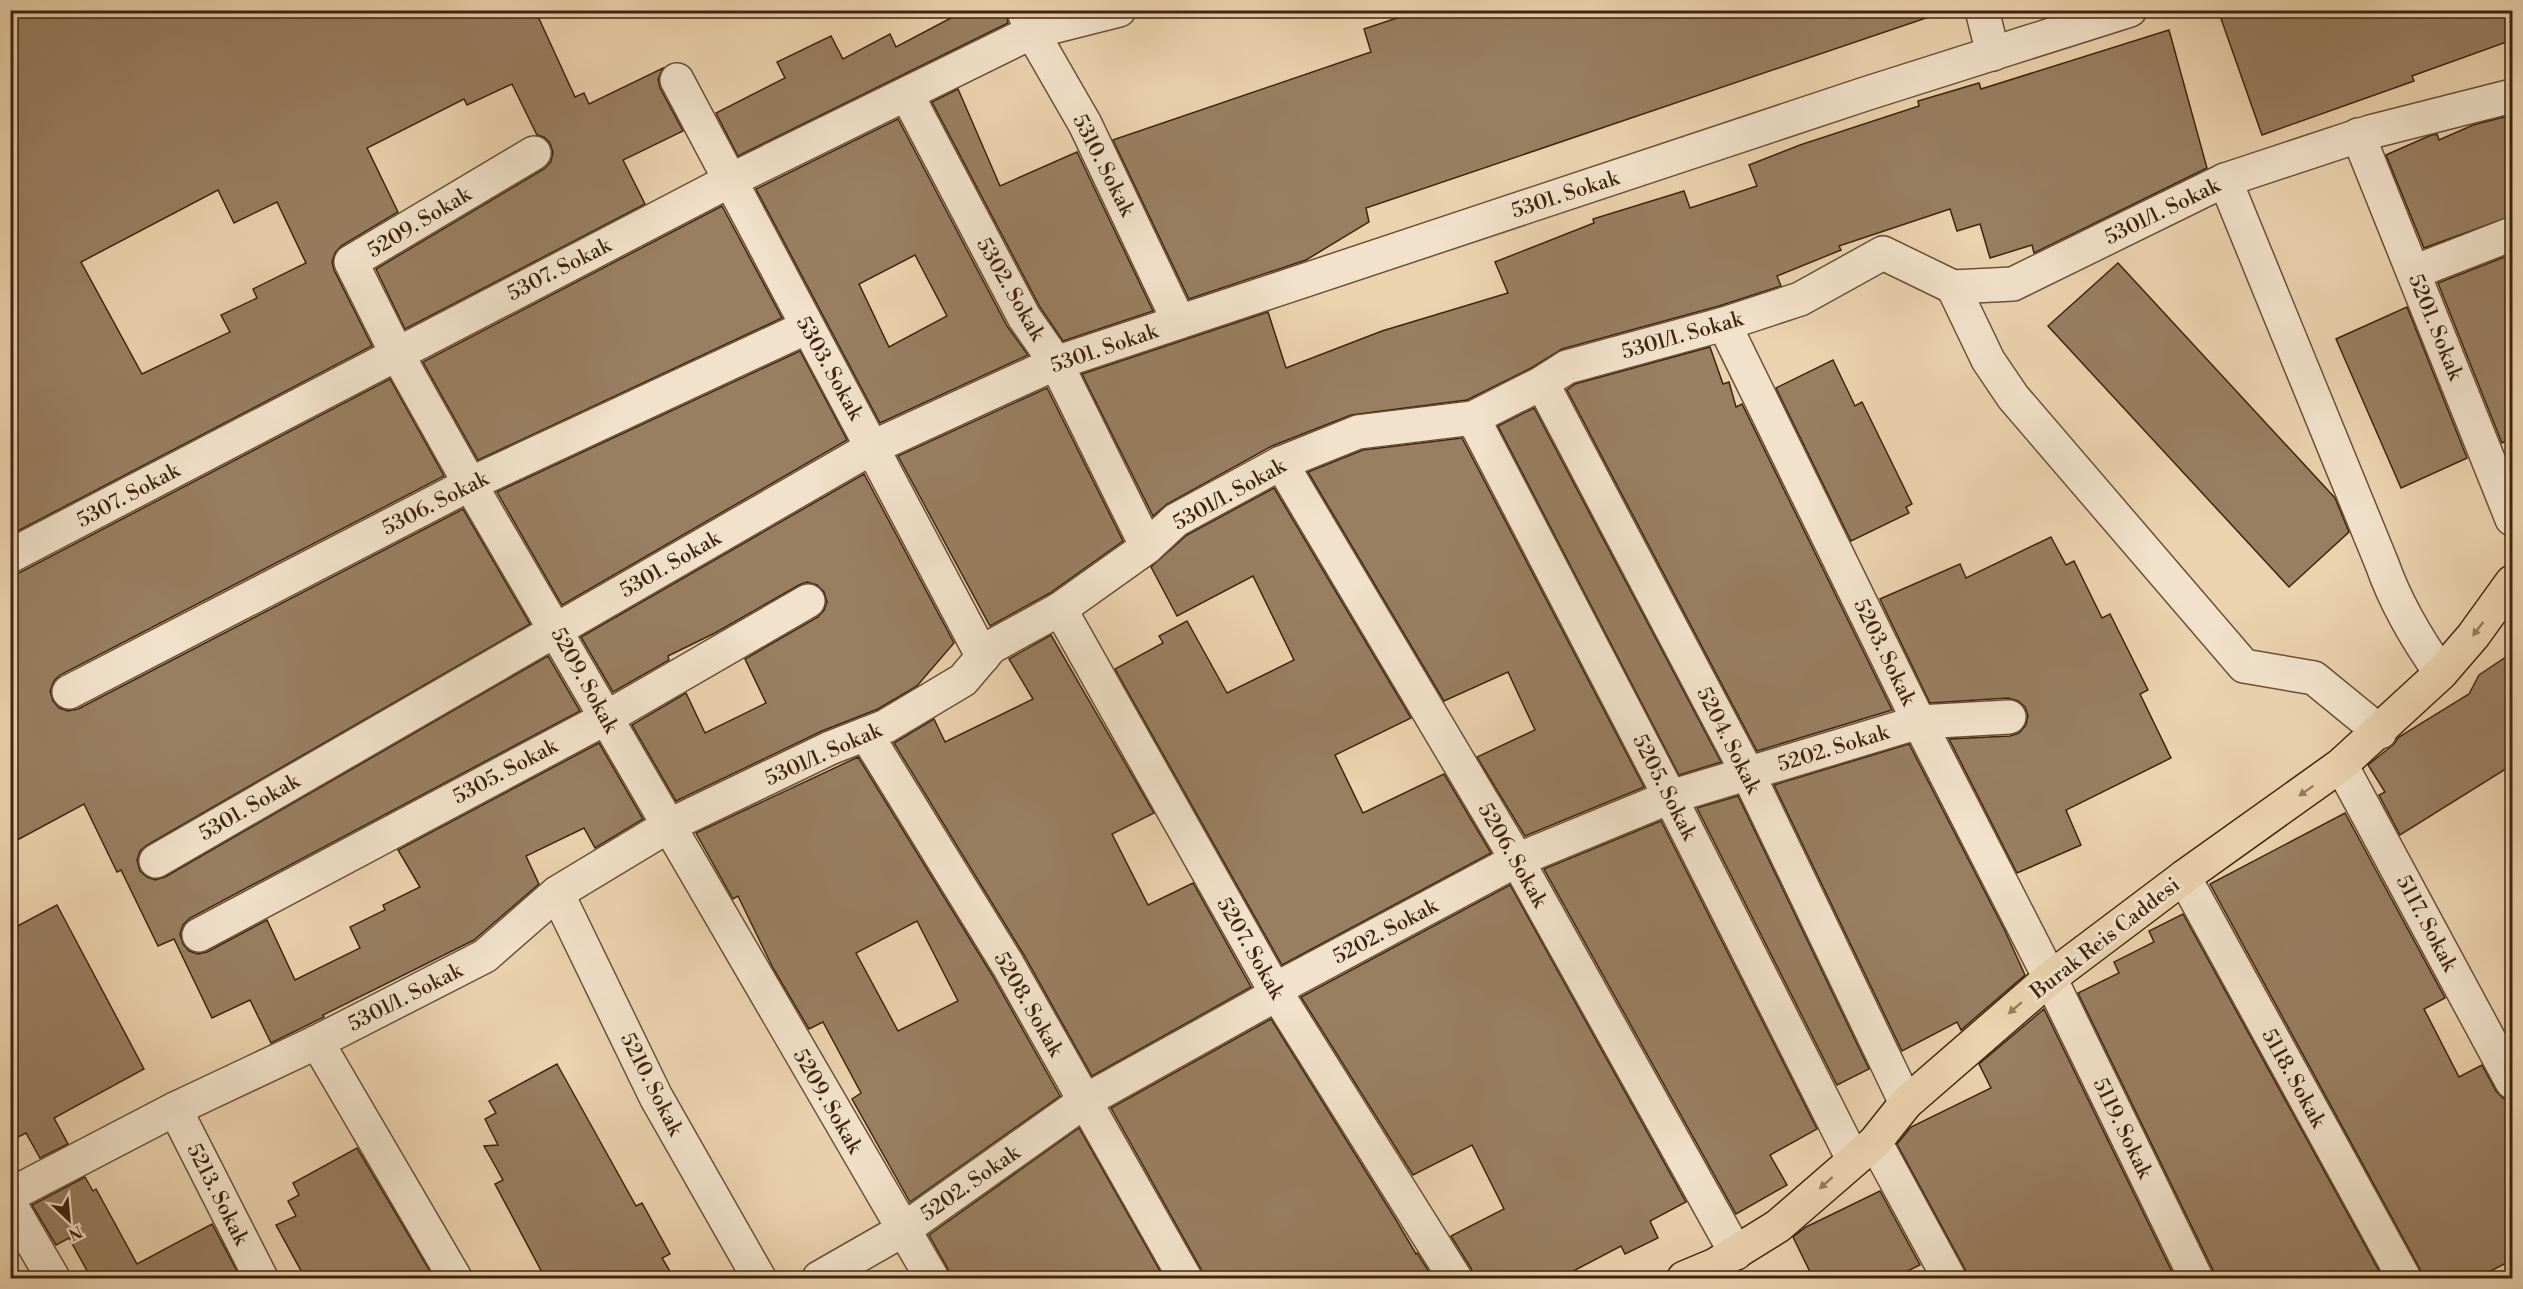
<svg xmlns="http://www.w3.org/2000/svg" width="2523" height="1289" viewBox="0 0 2523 1289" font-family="'Libre Bodoni',serif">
<rect width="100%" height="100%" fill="#ebd3af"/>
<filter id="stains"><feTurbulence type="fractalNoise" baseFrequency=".00333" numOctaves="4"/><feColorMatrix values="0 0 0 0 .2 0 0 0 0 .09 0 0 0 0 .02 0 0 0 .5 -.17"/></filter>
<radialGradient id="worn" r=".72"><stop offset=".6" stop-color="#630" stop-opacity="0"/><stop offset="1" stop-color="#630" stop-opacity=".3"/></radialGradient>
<!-- building -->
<g fill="#987f62" stroke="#3f240f" stroke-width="1.5" fill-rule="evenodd">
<path d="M10 10H535L575 97 584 93 589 104 663 68 658 79 660 88 683 131 623 160 645 204 405 329 376 269 544 169 551 162 553 152 550 143 544 137 537 135 512 84 467 105 464 99 367 148 398 212 341 246 335 253 332 262 334 270 372 346 10 535ZM218 190 234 223 277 202 306 263 253 289 257 298 221 315 230 332 142 374 81 262Z"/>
<path d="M966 10H1006L1008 23 738 156 716 113 785 78 777 62 831 36 843 59 890 34 896 47Z"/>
<path d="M1421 10H1931L1932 16 1366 208 1369 222 1306 260 1189 299 1113 140 1371 52 1364 29Z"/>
<path d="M2218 10H2512V40L2412 76 2414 81 2262 135Z"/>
<path d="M2169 30 2207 168 2034 253 2032 245 1990 258 1980 224 1957 231 1950 209 1839 246 1841 250 1777 276 1781 286 1719 306 1562 349 1533 367 1467 400 1351 415 1272 446 1167 504 1153 516 1082 374 1268 312 1286 368 1382 331 1508 293 1495 262 1594 223 1593 219 1684 191 1690 208 1757 186 1749 165 1800 145 1919 106 1918 101 1979 83 1981 89Z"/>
<path d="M958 89 1000 186 1077 152 1153 311 1063 341 1040 307 932 102Z"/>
<path d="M2512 115V216L2424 248 2386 155 2429 136 2437 134 2439 140 2473 125Z"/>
<path d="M898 119 1007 326 1028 355 880 423 756 189ZM915 255 947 316 889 347 859 284Z"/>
<path d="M722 206 782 318 478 460 423 362Z"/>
<path d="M2512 254V438L2502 443 2438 283Z"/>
<path d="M2118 263 2335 498 2349 532 2289 587 2048 326Z"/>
<path d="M2407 307 2467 458 2401 488 2336 339Z"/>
<path d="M1710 347 1723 384 1729 382 1736 407 1742 404 1892 710 1757 751 1567 390 1575 384Z"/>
<path d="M800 351 847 440 562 605 497 492Z"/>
<path d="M1833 360 1855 406 1862 402 1912 504 1906 507 1909 513 1851 541 1776 388Z"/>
<path d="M390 379 444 476 60 675 54 681 50 691 53 701 59 708 68 711 78 709 463 509 530 624 147 845 140 851 137 860 140 871 147 877 155 880 165 877 548 656 580 711 190 918 183 925 180 934 183 944 189 951 198 954 207 952 267 920 295 980 360 948 350 927 385 910 383 905 420 887 398 850 599 743 643 819 595 848 584 828 526 856 539 884 474 940 323 1015 324 1017 271 1043 250 1000 212 1018 174 939 158 946 121 870 117 872 84 804 10 844V575L19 573Z"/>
<path d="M1047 388 1123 541 1050 593 990 626 898 456Z"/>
<path d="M1534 408 1721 762 1679 775 1498 426Z"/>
<path d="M1462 438 1644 787 1525 836 1477 757 1535 730 1508 672 1444 701 1308 472 1363 450Z"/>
<path d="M864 474 954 643 917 686 878 709 822 731 676 801 632 725 686 693 705 733 766 703 745 659 818 617 824 610 827 602 824 592 817 585 807 582 799 585 715 633 668 656 669 660 613 692 581 637Z"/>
<path d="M1274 488 1411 718 1335 755 1363 813 1444 774 1491 853 1282 965 1115 669 1163 643 1159 636 1187 621 1227 693 1294 660 1253 576 1177 616 1151 567 1187 535Z"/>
<path d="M2051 537 2066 565 2074 561 2102 618 2110 614 2148 690 2140 694 2171 758 2066 810 2081 845 2017 873 1949 739 2010 736 2019 733 2026 725 2028 715 2025 707 2018 701 2008 698 1930 703 1880 599 1960 564 1966 578Z"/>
<path d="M1051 635 1154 813 1112 834 1148 905 1193 883 1251 987 1092 1076 1024 955 894 743 934 719 945 742 1033 699 1009 659Z"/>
<path d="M2512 653V765L2400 835 2379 795 2385 792 2368 765 2394 744 2399 737 2469 694 2479 675Z"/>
<path d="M1909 744 2005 931 2025 975 1961 1030 1957 1022 1902 1051 1774 785Z"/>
<path d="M858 757 992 975 1060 1096 910 1202 852 1099 861 1093 823 1022 809 1029 773 968 738 896 733 899 696 833ZM917 921 958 1001 898 1031 856 953Z"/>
<path d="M1738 796 1869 1069 1837 1085 1697 808Z"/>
<path d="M2345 813 2445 998 2424 1009 2459 1077 2482 1065 2496 1091 2503 1098 2512 1101V1260L2477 1278H2423L2420 1269 2210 884Z"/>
<path d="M1661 821 1817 1129 1770 1155 1787 1185 1736 1214 1544 869Z"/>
<path d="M1510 885 1686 1202 1650 1221 1658 1238 1625 1254 1621 1246 1560 1278H1474L1471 1268 1451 1236 1504 1209 1472 1145 1413 1175 1301 997Z"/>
<path d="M57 905 144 1069 54 1118 68 1144 40 1158 26 1133 10 1141V930Z"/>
<path d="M2183 914 2383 1278H2215L2213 1270 2078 993 2119 973 2114 962 2154 942 2149 931Z"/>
<path d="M2044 1009 2175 1278H1968L1965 1269 1897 1144 1911 1127 1991 1088 1979 1064Z"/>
<path d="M1271 1019 1396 1220 1416 1254 1417 1253 1433 1278H1204L1201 1269 1111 1108Z"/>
<path d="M557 1064 636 1206 642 1203 670 1254 662 1258 674 1278H545L495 1184 503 1180 484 1146 498 1145 485 1119 496 1113 489 1101Z"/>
<path d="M1079 1128 1160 1271 1146 1278H951L948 1269 929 1235Z"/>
<path d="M357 1148 434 1278H305L276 1225 296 1216 288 1201 299 1195 293 1183Z"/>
<path d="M85 1177 93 1191 96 1189 137 1264 212 1224 237 1271 224 1278H91L69 1238 56 1245 32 1205Z"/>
<path d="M1880 1191 1920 1265 1893 1278H1813L1793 1237 1806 1227Z"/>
</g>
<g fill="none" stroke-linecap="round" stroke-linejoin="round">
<defs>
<g id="minor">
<path d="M1982 10 1993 54"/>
<path d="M1024 12 1032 32 1085 124 1179 322"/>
<path d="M677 80 983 657"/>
<path d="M907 95 1024 317 1056 363 1147 547"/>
<path d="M2358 135 2512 519"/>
<path d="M534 153 351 262 397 354 470 484 932 1278"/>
<path d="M2225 180 2382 564C2396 604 2416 638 2441 673"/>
<path d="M2414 272 2512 234"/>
<path d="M1953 287 1988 360 2013 397 2244 666 2314 678 2380 732"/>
<path d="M1724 324 1919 722 2050 978 2196 1278"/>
<path d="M1542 383 1748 774 1906 1103"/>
<path d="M1473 418 1670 797 1853 1159"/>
<path d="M1281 463 1517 860 1736 1253"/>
<path d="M10 556 731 180 1032 32 1119 10"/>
<path d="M1060 609 1277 994 1455 1278"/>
<path d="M69 692 470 484 807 327"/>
<path d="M866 734 1008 965 1185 1278"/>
<path d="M2341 765 2512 1082"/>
<path d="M156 861 873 447 1056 363 1865 94 2130 10"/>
<path d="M2184 877 2404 1278"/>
<path d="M557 893 656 1097 759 1278"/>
<path d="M199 935 606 718 808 601"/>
<path d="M317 1042 455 1278"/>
<path d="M175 1109 261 1278"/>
<path d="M1875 1142 1949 1278"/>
<path d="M10 1195 175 1109 317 1042 485 956 557 893 668 826 830 748 886 726 963 680 991 647 1060 609 1147 547 1176 520 1281 463 1358 432 1473 418 1542 383 1567 367 1724 324 1800 299 1883 253 1953 287 2013 284 2225 180 2370 132 2512 96"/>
<path d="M10 1204 53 1278"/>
<path d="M819 1278 903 1230 1085 1101 1277 994 1289 982 1517 860 1670 797 1919 722 2009 717"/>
</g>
<path id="major" d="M1684 1278 1715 1265 1778 1226 1875 1142 1906 1103 2050 978 2184 877 2341 765 2441 673 2473 636 2512 582"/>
</defs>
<!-- minor casing -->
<use href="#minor" stroke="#6a5037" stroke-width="36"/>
<!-- major casing -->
<use href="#major" stroke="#3f240f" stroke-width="36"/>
<!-- minor -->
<use href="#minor" stroke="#f2e2cb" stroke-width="33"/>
<!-- major -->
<use href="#major" stroke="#ebd3af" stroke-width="33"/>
</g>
<!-- one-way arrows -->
<defs><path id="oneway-solid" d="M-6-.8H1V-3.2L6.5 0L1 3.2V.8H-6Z" transform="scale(1.5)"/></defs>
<g fill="#957c5f">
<use href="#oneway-solid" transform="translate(2478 629) rotate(127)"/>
<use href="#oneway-solid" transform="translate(2306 791) rotate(145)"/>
<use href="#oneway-solid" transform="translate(2015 1008) rotate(139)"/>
<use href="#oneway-solid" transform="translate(1826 1183) rotate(138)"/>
</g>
<g text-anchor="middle" stroke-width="6" stroke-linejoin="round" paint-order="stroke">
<!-- street labels -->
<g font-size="21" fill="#3f240f" stroke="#f2e2cb">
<text transform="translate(1104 165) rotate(63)" y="7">5310. Sokak</text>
<text transform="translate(1565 194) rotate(-18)" y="7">5301. Sokak</text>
<text transform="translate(2162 211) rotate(-26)" y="7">5301/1. Sokak</text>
<text transform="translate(419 222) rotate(-31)" y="7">5209. Sokak</text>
<text transform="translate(559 269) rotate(-27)" y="7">5307. Sokak</text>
<text transform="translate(1011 289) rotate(60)" y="7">5302. Sokak</text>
<text transform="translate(2436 327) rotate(68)" y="7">5201. Sokak</text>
<text transform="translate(1682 335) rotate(-16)" y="7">5301/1. Sokak</text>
<text transform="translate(1104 348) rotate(-19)" y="7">5301. Sokak</text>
<text transform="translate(830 368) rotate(61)" y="7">5303. Sokak</text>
<text transform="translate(1229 494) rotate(-29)" y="7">5301/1. Sokak</text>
<text transform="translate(128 495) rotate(-28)" y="7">5307. Sokak</text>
<text transform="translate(435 503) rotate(-27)" y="7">5306. Sokak</text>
<text transform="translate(670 564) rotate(-30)" y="7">5301. Sokak</text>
<text transform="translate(1885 652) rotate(64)" y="7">5203. Sokak</text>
<text transform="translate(585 680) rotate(61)" y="7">5209. Sokak</text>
<text transform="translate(1729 740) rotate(63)" y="7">5204. Sokak</text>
<text transform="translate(1833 748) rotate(-17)" y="7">5202. Sokak</text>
<text transform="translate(823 754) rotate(-24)" y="7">5301/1. Sokak</text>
<text transform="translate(505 771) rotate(-28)" y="7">5305. Sokak</text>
<text transform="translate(1665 787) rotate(63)" y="7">5205. Sokak</text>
<text transform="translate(249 807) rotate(-30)" y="7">5301. Sokak</text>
<text transform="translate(1513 855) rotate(60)" y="7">5206. Sokak</text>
<text transform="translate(2427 923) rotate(62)" y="7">5117. Sokak</text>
<text transform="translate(1385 931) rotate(-28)" y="7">5202. Sokak</text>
<text transform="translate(2105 938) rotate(-38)" y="7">Burak Reis Caddesi</text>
<text transform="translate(1251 948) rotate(60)" y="7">5207. Sokak</text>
<text transform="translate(405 997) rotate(-27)" y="7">5301/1. Sokak</text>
<text transform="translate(1029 1004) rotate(60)" y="7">5208. Sokak</text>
<text transform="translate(2294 1078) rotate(61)" y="7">5118. Sokak</text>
<text transform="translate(652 1084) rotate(63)" y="7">5210. Sokak</text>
<text transform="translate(828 1101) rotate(60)" y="7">5209. Sokak</text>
<text transform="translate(2123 1128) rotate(64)" y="7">5119. Sokak</text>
<text transform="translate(970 1183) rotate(-35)" y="7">5202. Sokak</text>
<text transform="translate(218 1194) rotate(63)" y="7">5213. Sokak</text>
</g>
</g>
<!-- margin -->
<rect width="2523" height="1289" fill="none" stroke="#ebd3af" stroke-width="36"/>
<rect x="12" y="12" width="2499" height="1265" fill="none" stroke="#3f240f" stroke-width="3"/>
<rect x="18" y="18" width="2487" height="1253" fill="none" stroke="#3f240f" stroke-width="1.5"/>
<!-- north arrow -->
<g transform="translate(69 1220) rotate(154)" stroke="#f2e2cb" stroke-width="4.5" paint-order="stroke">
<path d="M0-4.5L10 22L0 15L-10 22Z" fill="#3f240f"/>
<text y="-9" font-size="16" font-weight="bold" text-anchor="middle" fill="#3f240f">N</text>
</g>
<rect width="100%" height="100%" filter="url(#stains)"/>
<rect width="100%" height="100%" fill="url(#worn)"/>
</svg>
